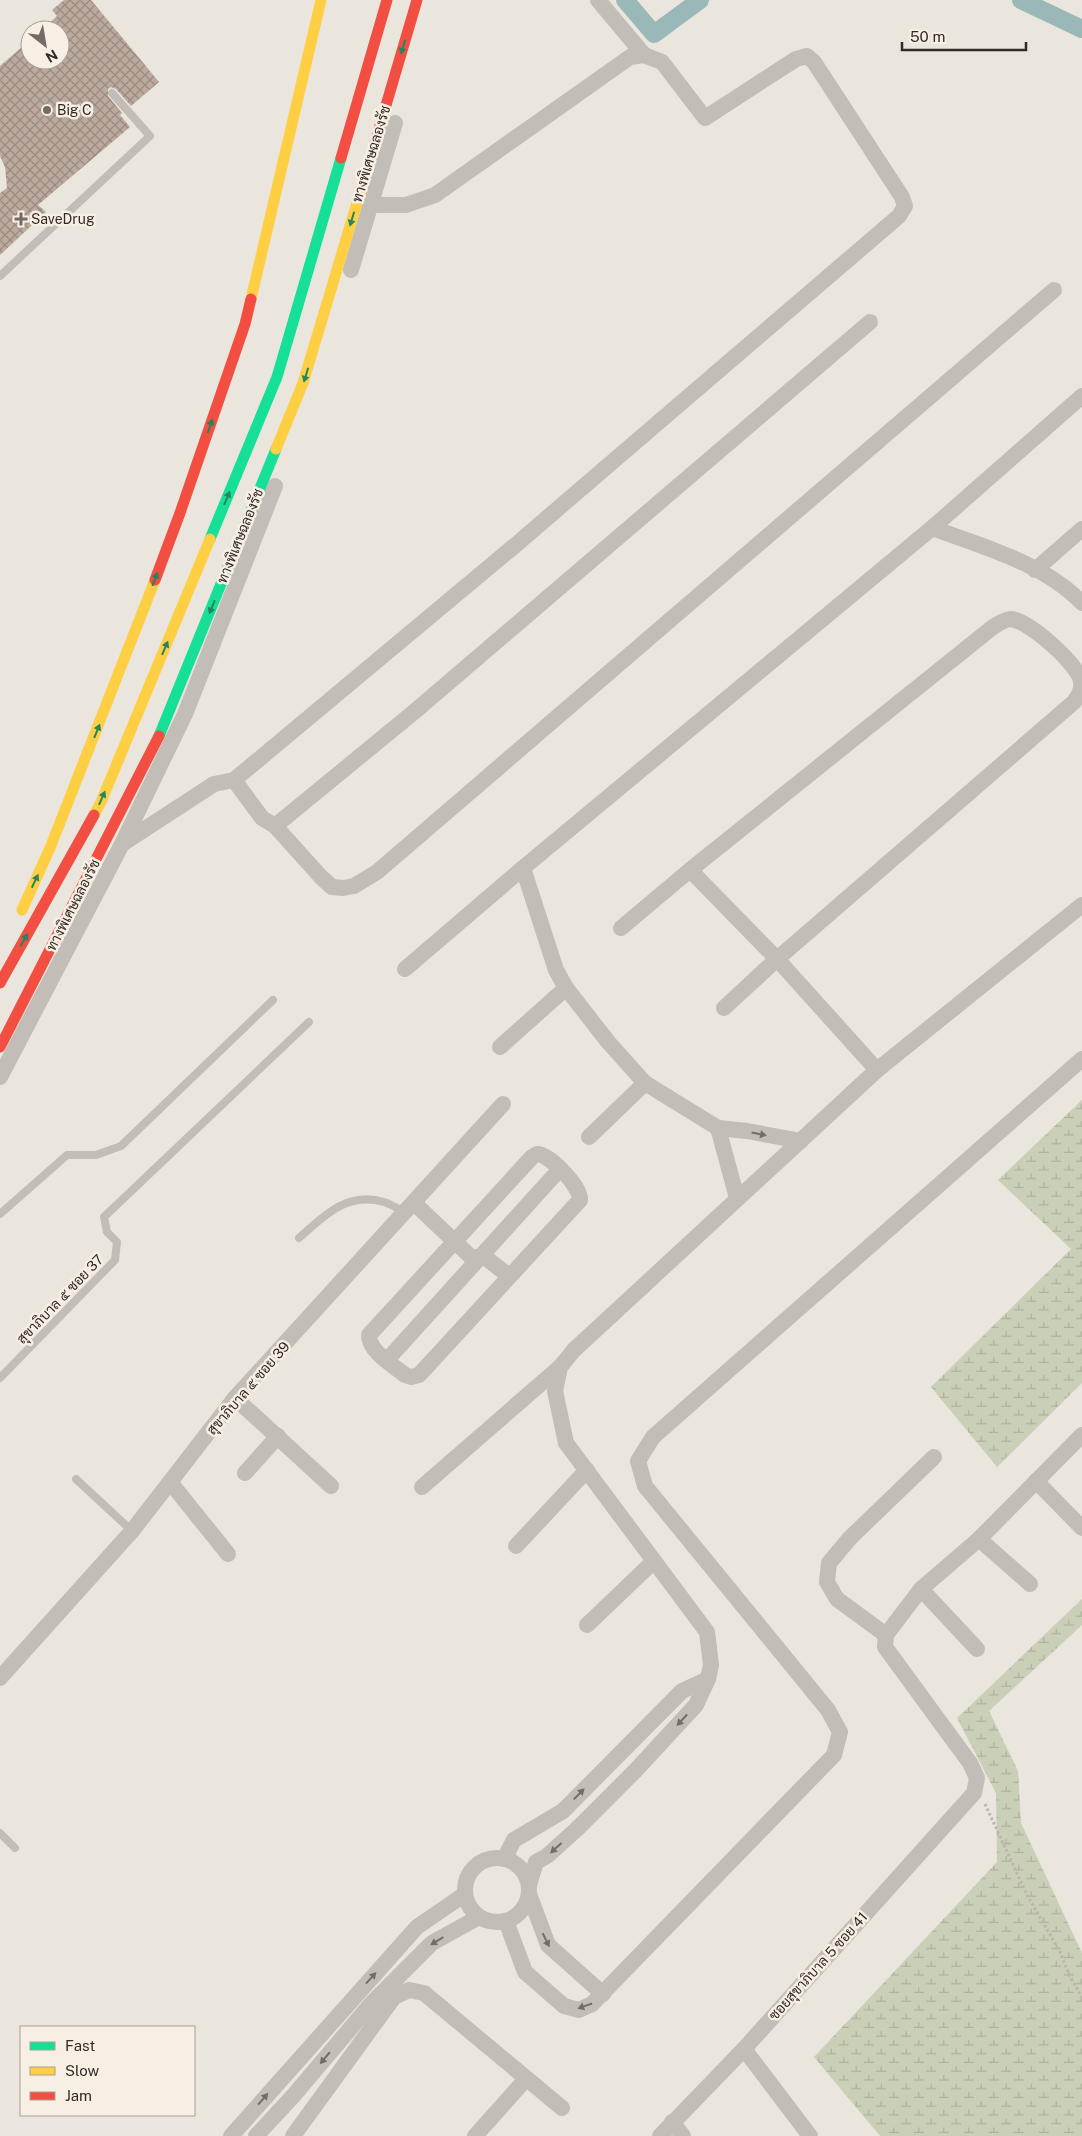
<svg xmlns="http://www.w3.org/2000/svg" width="1082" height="2136" viewBox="0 0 1082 2136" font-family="'Public Sans',Sarabun,sans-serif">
<defs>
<pattern id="wetland-marsh" width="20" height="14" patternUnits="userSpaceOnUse" patternTransform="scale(1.25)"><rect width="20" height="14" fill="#cacfb8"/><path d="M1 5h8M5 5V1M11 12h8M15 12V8" fill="none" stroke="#aeb29e"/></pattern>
<pattern id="building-cross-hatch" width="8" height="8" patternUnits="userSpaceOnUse" patternTransform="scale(1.25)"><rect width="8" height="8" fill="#bdaa9f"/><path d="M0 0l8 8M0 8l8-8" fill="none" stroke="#9a8b81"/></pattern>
</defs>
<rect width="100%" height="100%" fill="#eae5dd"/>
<!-- wetland -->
<g fill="url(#wetland-marsh)">
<path d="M1082 1100V1383L997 1467 931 1387 1071 1249 998 1180Z"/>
<path d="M1082 1599V1625L989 1711 1018 1771 1021 1823 1082 1953V2136H880L814 2057 997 1862 996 1793 957 1718Z"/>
</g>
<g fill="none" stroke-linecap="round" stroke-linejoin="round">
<!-- canal -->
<g stroke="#9bb8b9" stroke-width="18">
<path d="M625 0 654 34 700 0"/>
<path d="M1021 0 1082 29"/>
</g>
</g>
<!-- building -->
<path fill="url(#building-cross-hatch)" d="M64 0H91L159 82 131 106 116 89 111 87 108 89V96L122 113 120 115 130 127 38 205 46 212 0 255V193L7 188 5 167 0 156V66L30 40V60H60V30H42L57 16 52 10Z"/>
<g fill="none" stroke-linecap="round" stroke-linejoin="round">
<!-- path -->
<path stroke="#bbb5af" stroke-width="3" stroke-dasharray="2.5 2.5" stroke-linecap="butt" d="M985 1804 1027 1895 1060 1952 1069 1975 1082 1997"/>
<!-- lane -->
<g stroke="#c2bdb7" stroke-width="8">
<path d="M0 276 150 136 112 93"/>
<path d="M0 1214 67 1155H96L121 1146 273 1000"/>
<path d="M299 1238C324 1216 347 1191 384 1202 391 1204 398 1209 405 1212"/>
<path d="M0 1378 115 1260 117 1242 107 1232 104 1217 309 1022"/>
<path d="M76 1479 132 1531"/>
<path d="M0 1833 15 1848"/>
</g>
<!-- street -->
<g stroke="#c2bdb7" stroke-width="16">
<path d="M371 205H406L435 195 630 57 644 55"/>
<path d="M351 270 395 123"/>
<path d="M932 528C982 546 1045 564 1082 603"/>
<path d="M1035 570 1082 529"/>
<path d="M234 780 262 818 275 826 414 712 870 322"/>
<path d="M275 826 321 877 332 887 343 888 354 886 377 872 1054 290"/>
<path d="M122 844 214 784 234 780 512 548 899 216 905 206 902 197 814 62 807 56 796 59 705 118 662 62 644 55 598 0"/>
<path d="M523 868 556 970 566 988 609 1043 645 1083 718 1128 747 1131 801 1141"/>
<path d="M690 870 777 959 877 1070"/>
<path d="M621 928 690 870 993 627C998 624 1005 619 1011 619 1029 621 1077 663 1081 681 1082 691 1079 695 1074 702L777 959 724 1008"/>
<path d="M405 969 523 868 932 528 1082 396"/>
<path d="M500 1047 566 988"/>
<path d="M0 1077 122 844 185 714 275 486"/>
<path d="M718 1128 737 1198"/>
<path d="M589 1137 645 1083"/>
<path d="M537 1154C550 1154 581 1187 580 1200L419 1375 411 1377 405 1375C393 1365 369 1352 369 1335L532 1157Z"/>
<path d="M414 1203 471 1257 486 1258 509 1276"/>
<path d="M387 1360 560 1169"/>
<path d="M235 1398 331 1486"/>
<path d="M245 1473 278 1436"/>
<path d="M1036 1481 1082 1528"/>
<path d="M170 1482 228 1554"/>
<path d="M422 1487 560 1367"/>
<path d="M979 1539 1030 1584"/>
<path d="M516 1546 587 1470"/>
<path d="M921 1589 977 1649"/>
<path d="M587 1625 654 1561"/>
<path d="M886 1635 837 1599 827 1582 829 1563 850 1538 934 1457"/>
<path d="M0 1678 132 1531 235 1398 503 1104"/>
<circle cx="497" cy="1890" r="32"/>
<path d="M504 1859 514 1840 563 1811 682 1691 708 1679"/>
<path d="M529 1885 536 1862 547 1856 578 1828 635 1771 696 1705 708 1679 711 1665 707 1632 566 1443 555 1391 560 1367 574 1350 877 1070 1082 905"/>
<path d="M529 1894 548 1945 603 1994"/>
<path d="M506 1921 525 1972 564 2006 579 2010 592 2004 834 1755 840 1732 828 1710 645 1486 638 1461 653 1437 1082 1059"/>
<path d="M744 2049 810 2136"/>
<path d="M672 2122 683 2136"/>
<path d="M231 2136 417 1927 465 1894"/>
<path d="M256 2136 294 2095 371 2004 432 1943 479 1917"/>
<path d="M293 2136 394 1997 409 1990 424 1993 562 2108"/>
<path d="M475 2136 526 2079"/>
<path d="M660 2136 744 2049 974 1793 977 1778 970 1763 885 1647 886 1635 921 1589 979 1539 1082 1435"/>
</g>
<!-- fast -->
<g stroke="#16e098" stroke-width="11">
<path d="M210 539 277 377 341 158"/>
<path d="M159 736 276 449"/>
</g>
<!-- slow -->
<g stroke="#ffcf43" stroke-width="11">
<path d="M251 299 321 0"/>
<path d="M276 449 303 383 374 146"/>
<path d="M94 815 101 802 210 539"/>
<path d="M22 910 50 848 155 580"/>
</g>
<!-- jam -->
<g stroke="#f24e42" stroke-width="11">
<path d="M374 146 417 0"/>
<path d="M341 158 387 0"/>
<path d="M155 580 180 513 245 324 251 299"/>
<path d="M0 983 94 815"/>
<path d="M0 1047 159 736"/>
</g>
</g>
<!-- one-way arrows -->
<defs><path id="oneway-solid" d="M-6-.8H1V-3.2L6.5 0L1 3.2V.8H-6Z" transform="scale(1.25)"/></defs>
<g fill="#24855f">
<use href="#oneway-solid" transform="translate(403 47) rotate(107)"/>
<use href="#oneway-solid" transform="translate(352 219) rotate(107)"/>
<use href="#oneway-solid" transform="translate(306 375) rotate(107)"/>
<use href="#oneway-solid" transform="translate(210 426) rotate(-71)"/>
<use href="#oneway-solid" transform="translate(227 498) rotate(-67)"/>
<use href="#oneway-solid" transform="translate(155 579) rotate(-69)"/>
<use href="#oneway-solid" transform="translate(212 607) rotate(112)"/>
<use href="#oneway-solid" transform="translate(165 648) rotate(-67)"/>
<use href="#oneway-solid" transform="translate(97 731) rotate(-68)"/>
<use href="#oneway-solid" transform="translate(102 798) rotate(-66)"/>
<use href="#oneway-solid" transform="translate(35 881) rotate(-65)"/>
<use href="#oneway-solid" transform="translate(24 940) rotate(-61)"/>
</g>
<g fill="#736c67">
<use href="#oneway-solid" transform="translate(759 1134) rotate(11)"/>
<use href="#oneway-solid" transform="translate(682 1720) rotate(133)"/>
<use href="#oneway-solid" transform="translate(579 1794) rotate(-46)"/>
<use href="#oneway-solid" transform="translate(556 1848) rotate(138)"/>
<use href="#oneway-solid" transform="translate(546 1940) rotate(64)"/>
<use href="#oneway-solid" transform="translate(437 1941) rotate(149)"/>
<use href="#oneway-solid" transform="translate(371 1978) rotate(-48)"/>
<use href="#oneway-solid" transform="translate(585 2006) rotate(161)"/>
<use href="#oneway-solid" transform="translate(325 2058) rotate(130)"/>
<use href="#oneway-solid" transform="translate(263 2099) rotate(-49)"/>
</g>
<!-- markers -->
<g fill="#726b66" stroke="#f7efe4" stroke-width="2">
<circle cx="47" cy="110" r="5"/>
<path d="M18.5 211.5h5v5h5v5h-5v5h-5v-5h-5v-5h5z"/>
</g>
<g text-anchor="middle" stroke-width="5" stroke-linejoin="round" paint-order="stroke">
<!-- poi labels -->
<g font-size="14" fill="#322a26" stroke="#f7efe4" text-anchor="start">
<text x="57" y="115">Big C</text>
<text x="31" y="224">SaveDrug</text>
</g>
<!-- street labels -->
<g font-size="14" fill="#322a26" stroke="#f7efe4">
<text transform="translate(371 154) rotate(-73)" y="5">ทางพิเศษฉลองรัช</text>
<text transform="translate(240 536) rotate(-68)" y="5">ทางพิเศษฉลองรัช</text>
<text transform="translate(73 905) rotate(-63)" y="5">ทางพิเศษฉลองรัช</text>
<text transform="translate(60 1299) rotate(-46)" y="5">สุขาภิบาล ๕ ซอย 37</text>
<text transform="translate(248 1388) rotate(-49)" y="5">สุขาภิบาล ๕ ซอย 39</text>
<text transform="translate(818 1966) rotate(-48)" y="5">ซอยสุขาภิบาล 5 ซอย 41</text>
</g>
</g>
<!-- legend -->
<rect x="20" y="2026" width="175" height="90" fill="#f7efe4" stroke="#a8a098"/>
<rect x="30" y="2042" width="25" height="8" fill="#16e098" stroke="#a8a098"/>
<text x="65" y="2051" font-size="15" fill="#322a26">Fast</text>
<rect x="30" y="2067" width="25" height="8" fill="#ffcf43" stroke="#a8a098"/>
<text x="65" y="2076" font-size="15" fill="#322a26">Slow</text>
<rect x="30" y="2092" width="25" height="8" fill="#f24e42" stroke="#a8a098"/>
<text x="65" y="2101" font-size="15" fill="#322a26">Jam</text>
<!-- north arrow -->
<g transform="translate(45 45) rotate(149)"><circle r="24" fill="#f7efe4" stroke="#a8a098"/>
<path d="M0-4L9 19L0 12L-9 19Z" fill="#726b66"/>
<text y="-8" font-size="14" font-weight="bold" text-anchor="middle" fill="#322a26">N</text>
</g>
<!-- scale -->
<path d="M902 42v8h124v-8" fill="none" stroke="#322a26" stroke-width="2.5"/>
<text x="910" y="42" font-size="15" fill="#322a26" stroke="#f7efe4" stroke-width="4" paint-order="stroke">50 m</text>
</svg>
